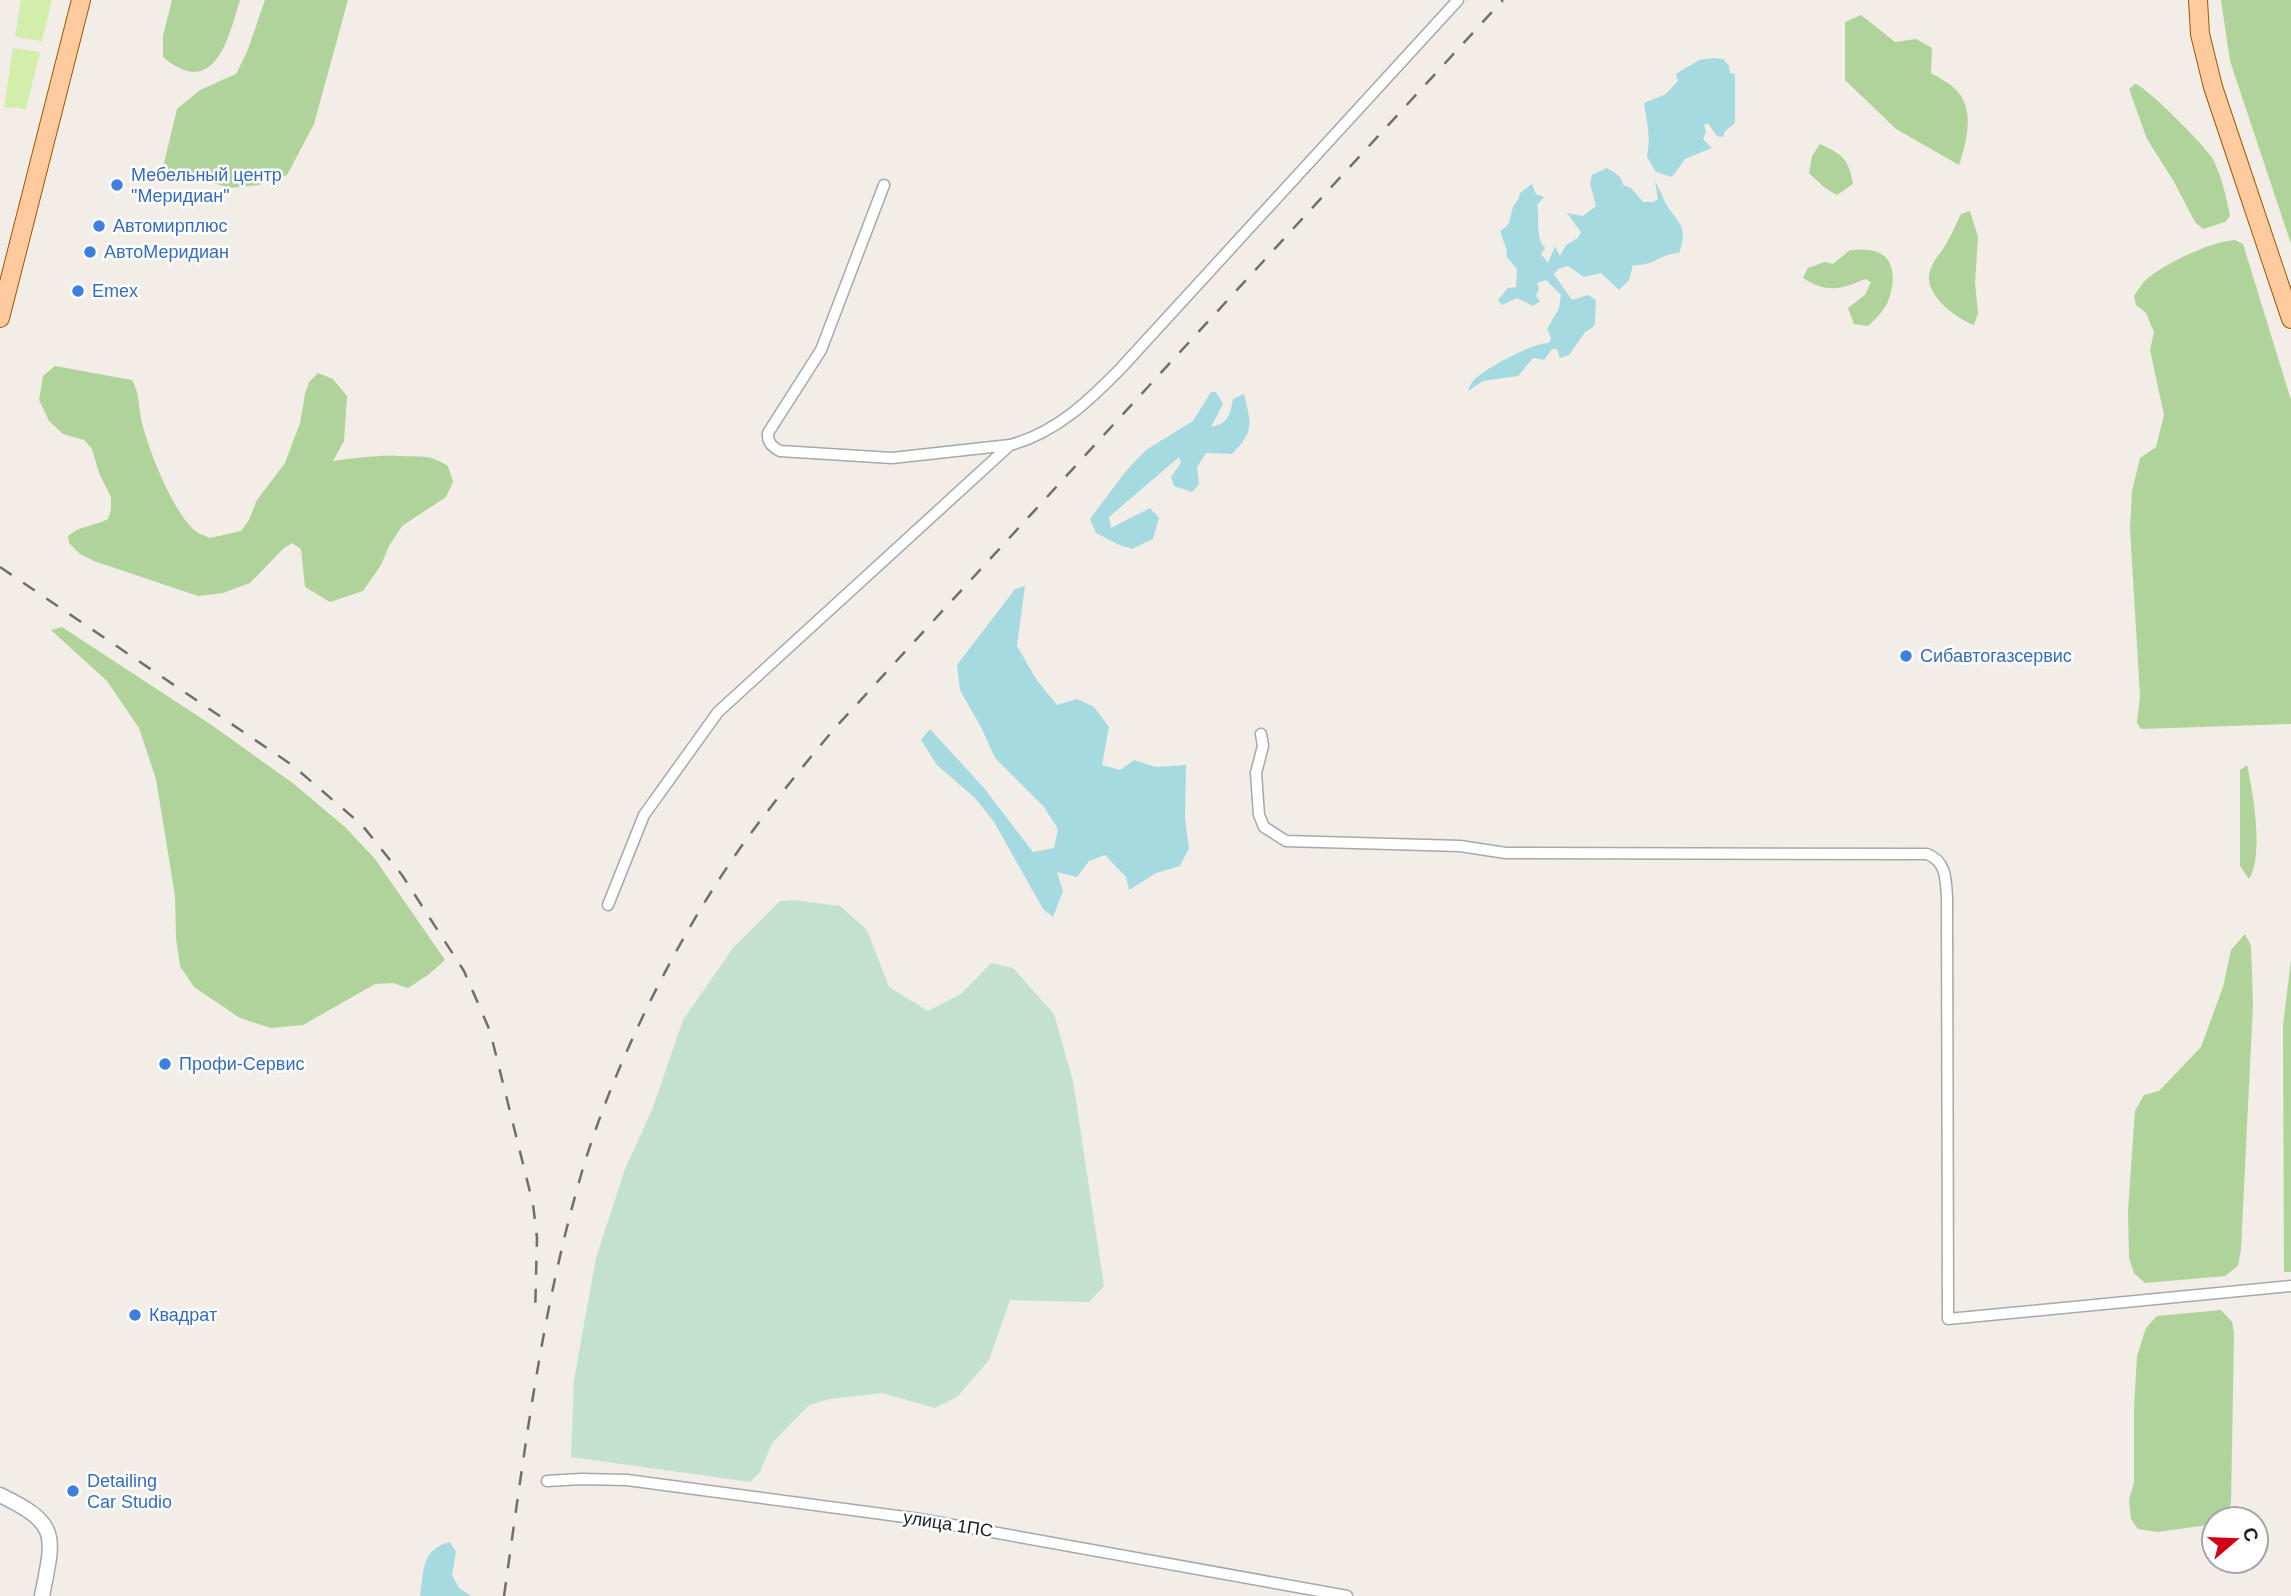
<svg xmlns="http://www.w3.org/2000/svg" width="2291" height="1596" viewBox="0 0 2291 1596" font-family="Helvetica,sans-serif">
<rect width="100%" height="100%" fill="#f2ede7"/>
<!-- grass -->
<g fill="#d2eeaa">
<path d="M21 0H52L42 41 15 37Z"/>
<path d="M13 48 40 52 26 109 4 107Z"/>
</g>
<!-- forest -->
<g fill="#b0d399">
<path d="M172 0H240C228 40 214 100 163 57V36Z"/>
<path d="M265 0H348L314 124 287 175 258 185 230 188 169 170 164 163 177 109 200 90 236 74 247 52Z"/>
<path d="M2221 0H2291V244L2230 61Z"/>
<path d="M1861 15 1895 42 1916 39 1932 48 1931 73C1939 78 1948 82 1954 88 1976 107 1967 141 1959 165L1896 129 1845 80V22Z"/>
<path d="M2135 84C2146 86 2206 147 2213 159 2222 178 2226 195 2230 216L2225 222 2203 229 2195 222 2173 180 2147 139 2129 89Z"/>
<path d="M1820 144C1843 155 1848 158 1853 184L1837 195 1825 188 1809 173 1812 156Z"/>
<path d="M1970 211 1978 237 1975 283 1978 313 1974 325C1955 318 1920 292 1931 268 1934 259 1942 252 1946 244 1952 234 1956 224 1961 214Z"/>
<path d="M2235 240 2243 244 2291 400V724L2141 729 2137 723 2140 695 2130 529 2132 491 2140 458 2156 447 2164 415 2150 350 2154 332 2146 313 2136 305 2134 296C2138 290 2142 283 2148 278 2168 262 2210 242 2235 240Z"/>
<path d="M1850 250C1858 250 1870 249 1877 252 1900 260 1894 295 1883 310 1879 316 1873 321 1868 326L1854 324 1848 308 1865 295 1871 282 1865 279C1841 290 1826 293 1803 278L1808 268 1825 262 1833 264Z"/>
<path d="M55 366 132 380C140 393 138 408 142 423 149 451 171 506 191 527 196 533 203 535 210 538L241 531 249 520 257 500 285 463 300 423 305 394 309 382 318 373 333 379 347 396 344 441 333 461C356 458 377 455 400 456 421 457 429 454 448 466L453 482 446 497 402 526 389 546 381 565 363 591 330 602 305 587 301 549 292 543 283 549 250 583 223 593 198 596 94 561 80 554 69 543 68 536C79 526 95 526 108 519L111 510V497L99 473 92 449 84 440 63 434 49 421 39 400 43 376Z"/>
<path d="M62 627 210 724 294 784 346 828 375 859 445 960 428 975 408 988 393 983 375 984 303 1025 271 1028 240 1018 194 987 180 966 176 938 175 896 156 779 139 728 107 681 51 630Z"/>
<path d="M2247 765C2253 792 2264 856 2249 879L2240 866V770Z"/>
<path d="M2245 934 2251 946 2253 1004 2241 1249 2238 1266 2225 1276 2145 1283 2134 1273 2129 1258 2128 1210 2135 1111 2144 1095 2159 1091 2201 1047 2223 987 2231 950Z"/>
<path d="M2291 960V1272H2284L2283 1025Z"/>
<path d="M2221 1310 2232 1322 2234 1333 2231 1503 2226 1517 2214 1519V1522L2207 1525 2158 1532 2138 1529 2131 1519 2129 1499 2134 1483V1408L2137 1356 2146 1328 2157 1316Z"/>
</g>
<!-- wetland -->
<path fill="#c3e1d0" d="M793 900 840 906 867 930 889 987 928 1011 961 994 991 963 1013 968 1054 1014 1073 1081 1104 1286 1089 1302 1010 1300 989 1360 957 1397 935 1408 882 1393 830 1399 809 1405 772 1443 760 1472 750 1482 571 1457 574 1380 596 1258 625 1169 652 1110 683 1020 733 948 780 901Z"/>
<!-- water -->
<g fill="#a5dae1">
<path d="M1715 58 1723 59 1729 66 1730 73 1735 74V123L1725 131 1723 137 1717 136 1708 123 1704 125 1706 132 1703 139 1712 148 1685 159 1672 177 1656 172 1647 157C1651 135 1647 123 1644 103L1666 94 1678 81 1676 74 1699 60Z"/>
<path d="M1607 168C1614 173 1622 175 1623 185L1631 188 1643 202H1653L1658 199 1655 181C1659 188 1662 195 1665 202 1678 225 1689 224 1679 253 1661 253 1653 267 1633 265L1629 280 1619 290 1601 273 1584 277 1568 266 1558 269 1554 274 1572 300 1588 295 1596 300 1595 324 1592 328 1585 332 1569 355 1560 358 1557 349H1552L1544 360 1533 358 1518 376 1483 381 1468 391C1469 388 1471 383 1473 381 1484 369 1534 342 1549 343L1551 338 1547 329 1559 308 1561 295 1546 280 1537 283 1539 289 1536 296 1540 301 1533 306 1517 298 1502 305 1498 300 1508 288 1516 287 1517 269 1506 256 1507 250 1500 231C1510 226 1510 220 1512 210 1514 203 1519 201 1520 193L1532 184 1536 194 1544 197 1537 205C1540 219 1535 237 1545 248L1541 254 1548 263 1555 246 1560 256 1566 245 1578 238 1581 232 1567 213 1583 216 1596 206 1590 184 1592 175Z"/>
<path d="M1211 392H1216L1223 404 1211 427C1228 424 1230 415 1233 399L1244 394C1251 423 1255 431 1232 454L1206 453 1197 467 1199 484 1192 492 1174 486 1171 477 1181 463 1179 457 1109 517 1111 528 1150 508 1159 518 1153 539 1132 549 1117 544 1096 533 1090 519 1126 471 1146 450 1193 421Z"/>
<path d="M1025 586 1017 646 1036 679 1057 705 1077 699 1094 707 1109 727 1102 765 1120 770 1134 760 1156 767 1186 765 1185 819 1189 848 1180 866 1156 873 1129 890 1126 877 1105 855 1089 861 1077 877 1057 872 1063 891 1053 917 1043 909 994 822 975 798 937 765 921 740 930 729 984 788 1033 852 1054 848 1058 829 1044 807 995 758 982 729 960 690 957 665 1015 589Z"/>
<path d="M450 1542 456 1552 452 1575 459 1588 471 1596H420C424 1571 421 1549 450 1542Z"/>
</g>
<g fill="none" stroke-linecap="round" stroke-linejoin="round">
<defs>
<g id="minor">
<path d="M884 185 821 350 768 433C767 442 772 447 780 451L892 458 1010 445C1056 433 1090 400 1122 367L1458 0"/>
<path d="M1261 734 1263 746 1256 773 1259 815 1264 827 1286 841 1460 846 1506 853 1927 854C1946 861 1946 879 1947 898L1948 1319 2291 1286"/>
<path d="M608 905 644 815 718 712 1010 445"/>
<path d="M547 1481 581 1479 627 1480 920 1519 1347 1596"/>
</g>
<path id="tertiary" d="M0 1495C60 1524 54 1535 42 1596"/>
<g id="primary">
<path d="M2198 0 2200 34 2213 87 2291 319"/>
<path d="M0 318 81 0"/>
</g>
</defs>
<!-- minor casing -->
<use href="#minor" stroke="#a8a8a8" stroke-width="13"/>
<!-- tertiary casing -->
<use href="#tertiary" stroke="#a8a8a8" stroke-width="17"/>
<!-- primary casing -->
<use href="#primary" stroke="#9d5900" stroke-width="20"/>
<!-- minor -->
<use href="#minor" stroke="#fff" stroke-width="10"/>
<!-- tertiary -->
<use href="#tertiary" stroke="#fff" stroke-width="14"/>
<!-- primary -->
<use href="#primary" stroke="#ffcb9e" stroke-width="18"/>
<!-- rail -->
<g stroke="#6f6f6f" stroke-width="2.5" stroke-dasharray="14 14" stroke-linecap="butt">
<path d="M0 567 292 765 362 825 402 875 464 971 490 1031 533 1204 537 1238 535 1316"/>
<path d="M504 1596C524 1455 541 1313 581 1175 613 1065 677 937 743 844 772 804 803 766 835 728L1503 0"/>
</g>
</g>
<!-- markers -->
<g fill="#3f7fe0" stroke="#fff" stroke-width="2.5">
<circle cx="117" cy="185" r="7"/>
<circle cx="99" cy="226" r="7"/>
<circle cx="90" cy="252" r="7"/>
<circle cx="78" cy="291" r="7"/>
<circle cx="1906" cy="656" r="7"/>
<circle cx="165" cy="1064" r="7"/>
<circle cx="135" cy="1315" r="7"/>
<circle cx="73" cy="1491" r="7"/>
</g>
<g text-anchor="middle" stroke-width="5" stroke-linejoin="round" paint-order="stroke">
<!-- shop labels -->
<g font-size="18" fill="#366cbe" stroke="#fff" text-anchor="start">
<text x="131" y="181">Мебельный центр<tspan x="131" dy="21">"Меридиан"</tspan></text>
<text x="113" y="232">Автомирплюс</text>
<text x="104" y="258">АвтоМеридиан</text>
<text x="92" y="297">Emex</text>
<text x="1920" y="662">Сибавтогазсервис</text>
<text x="179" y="1070">Профи-Сервис</text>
<text x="149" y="1321">Квадрат</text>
<text x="87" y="1487">Detailing<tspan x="87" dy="21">Car Studio</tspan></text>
</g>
<!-- street labels -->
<g font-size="18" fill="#212121" stroke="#fff">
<text transform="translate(948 1524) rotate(9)" y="6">улица 1ПС</text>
</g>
</g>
<!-- north arrow -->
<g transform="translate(2235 1540) rotate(71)"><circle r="33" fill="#ffffff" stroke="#a6a6a6" stroke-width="2"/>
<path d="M0-5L12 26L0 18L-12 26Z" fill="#d10015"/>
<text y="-10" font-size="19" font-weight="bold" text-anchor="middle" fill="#212121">С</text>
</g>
</svg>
